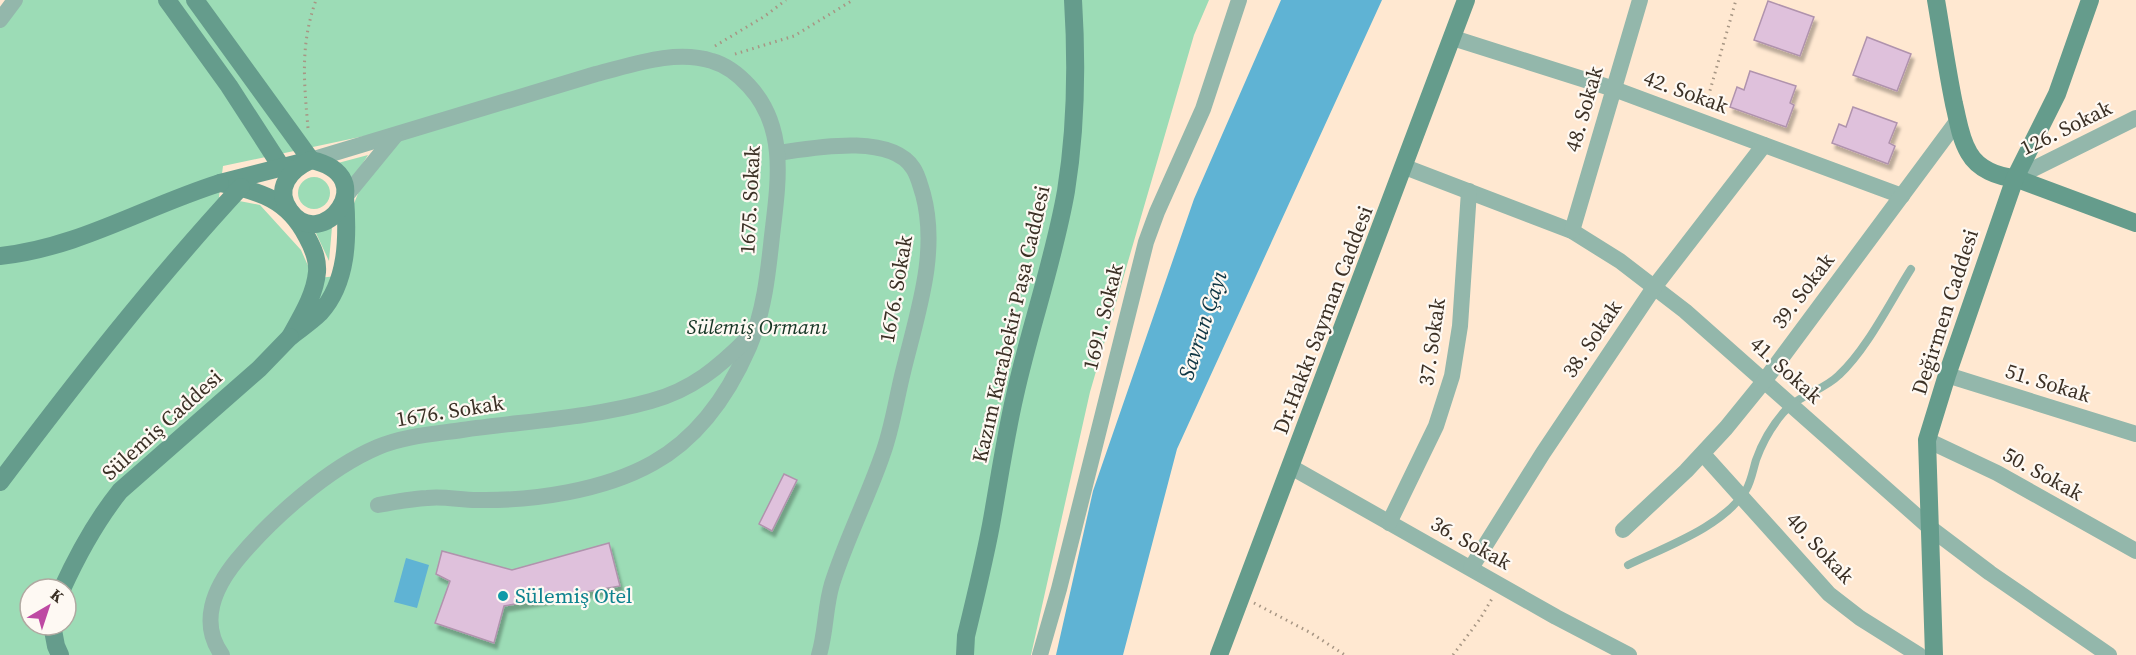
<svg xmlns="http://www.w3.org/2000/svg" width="2136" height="655" viewBox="0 0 2136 655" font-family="'Source Serif 4',serif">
<defs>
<filter id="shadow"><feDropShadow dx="3" dy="5.5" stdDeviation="1.5" flood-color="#0004"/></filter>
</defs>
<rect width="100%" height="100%" fill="#ffe8d1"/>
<!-- green -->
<g fill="#9cdcb6" fill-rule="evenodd">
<path d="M21 0H1209L1194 35 1090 392 1031 655H0V28ZM374 134 384 160 359 191 353 206 347 275 308 279 309 268 301 250 260 205 219 197 223 166ZM30 589H66V625H30Z"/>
<path d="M368 155 351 182 338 163Z"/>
<circle cx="314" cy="193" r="16"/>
<path d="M332 227 329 261 315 231Z"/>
</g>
<!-- water -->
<g fill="#5fb3d4">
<path d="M1281 0H1382L1177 449 1123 655H1056L1093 491 1194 199Z"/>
<path d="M406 558 429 565 417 608 394 602Z"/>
</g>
<!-- building -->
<g fill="#dfc1dc" stroke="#b093ad" stroke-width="1.5" filter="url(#shadow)">
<path d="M1768 1 1814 17 1800 56 1754 40Z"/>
<path d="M1867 37 1911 54 1897 91 1853 75Z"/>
<path d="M1750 71 1796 86 1790 103 1794 105 1786 127 1730 107 1737 87 1744 90Z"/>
<path d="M1853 107 1897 123 1889 143 1895 146 1888 164 1832 143 1839 124 1846 127Z"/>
<path d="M784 474 797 480 772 531 759 524Z"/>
<path d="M609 543 620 586 504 606 494 643 435 623 450 581 436 574 442 551 512 570Z"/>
</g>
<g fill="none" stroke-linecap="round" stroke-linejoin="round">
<!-- path -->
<g stroke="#a79684" stroke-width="3" stroke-dasharray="1.5 4.5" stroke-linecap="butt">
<path d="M715 46 765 16 786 0"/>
<path d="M735 54 794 36 853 0"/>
<path d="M1705 108 1736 0"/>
<path d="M308 128C304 82 300 45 316 0"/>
<path d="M1254 603 1311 633 1345 655"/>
<path d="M1453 655 1480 619 1493 597"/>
</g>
<!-- lane -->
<path stroke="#93b7ab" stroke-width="8" d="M1628 565C1665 547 1723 527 1746 490 1751 482 1753 470 1756 460 1762 443 1771 427 1783 413 1798 395 1823 391 1839 375 1867 349 1890 302 1911 269"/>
<!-- street -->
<g stroke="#93b7ab" stroke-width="16">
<path d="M0 20 15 0"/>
<path d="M1453 38 1614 89 1902 196"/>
<path d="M778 153C813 148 890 133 913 168 918 175 920 185 923 194 939 253 917 314 903 372 896 400 892 430 882 456 867 499 846 540 832 584 825 607 826 632 819 655"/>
<path d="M311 160 596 74C632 65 675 49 712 61 726 65 739 75 749 86 788 128 778 184 772 236 768 274 764 312 749 347 729 393 698 438 653 463 603 491 533 501 477 500 460 500 444 496 427 498 411 499 394 502 378 505"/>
<path d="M1405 167 1572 231 1620 261 1685 311 1929 527 1990 573 2109 655"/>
<path d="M2015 178 2136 118"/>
<path d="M345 197 395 136"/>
<path d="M1572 231 1640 0"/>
<path d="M1947 375 2136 434"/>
<path d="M1927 440 1997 473 2136 551"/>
<path d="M1703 454 1829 594 1860 618 1919 655"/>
<path d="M1291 467 1556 617 1629 655"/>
<path d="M1389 523 1436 426 1452 376 1460 326 1469 191"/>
<path d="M1623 530 1686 471 1726 428 1765 380 1958 120"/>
<path d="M1471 568 1543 453 1655 286 1764 145"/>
<path d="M222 655C199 623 214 588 237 560 271 519 328 468 378 447 404 436 434 434 462 430 525 421 590 418 651 401 692 390 719 367 748 338"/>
<path d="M1040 655 1059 589 1146 242 1157 212 1203 109 1239 0"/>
</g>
<!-- secondary -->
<g stroke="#659c8c" stroke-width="18">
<path d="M167 0 229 86 282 168"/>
<path d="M195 0 311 160 220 183C259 191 288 199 307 237 313 248 318 259 317 272 315 295 301 317 290 337 300 329 311 322 320 313 348 282 348 237 345 197"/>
<path d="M1936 0C1942 35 1947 70 1954 104 1958 120 1960 138 1969 153 1978 169 1998 177 2015 178L2136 223"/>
<path d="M311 160C385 176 321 255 290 211 273 188 291 169 311 160Z"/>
<path d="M0 256C78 248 146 206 220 183"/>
<path d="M0 482C76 381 155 280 241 187"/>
<path d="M62 589C78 554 96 521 120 491L259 369 290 337"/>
<path d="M52 625 56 646 60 655"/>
<path d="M965 655 966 636C975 599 984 562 991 525 999 481 1005 438 1015 395 1030 327 1054 260 1066 191 1076 129 1077 63 1073 0"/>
<path d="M1219 655 1466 0"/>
<path d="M1934 655 1927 440 1947 375 2015 178 2057 94 2090 0"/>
</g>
</g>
<!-- markers -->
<circle fill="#0f9aa8" stroke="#fef9f3" stroke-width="2" cx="503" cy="596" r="6"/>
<g text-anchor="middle" stroke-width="4.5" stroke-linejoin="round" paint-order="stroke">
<!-- street labels -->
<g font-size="21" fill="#3b3025" stroke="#fef9f3">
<text transform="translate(1686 92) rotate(20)" y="7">42. Sokak</text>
<text transform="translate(1584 109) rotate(-74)" y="7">48. Sokak</text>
<text transform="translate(2066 128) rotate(-26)" y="7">126. Sokak</text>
<text transform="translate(750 200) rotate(-87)" y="7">1675. Sokak</text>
<text transform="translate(896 289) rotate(-80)" y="7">1676. Sokak</text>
<text transform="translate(1803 291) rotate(-53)" y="7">39. Sokak</text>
<text transform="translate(1945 312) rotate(-72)" y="7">Değirmen Caddesi</text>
<text transform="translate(1103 317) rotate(-76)" y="7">1691. Sokak</text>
<text transform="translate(1323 320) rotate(-69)" y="7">Dr.Hakkı Sayman Caddesi</text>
<text transform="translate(1011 324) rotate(-77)" y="7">Kazım Karabekir Paşa Caddesi</text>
<text transform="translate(1592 339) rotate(-56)" y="7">38. Sokak</text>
<text transform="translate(1432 342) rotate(-82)" y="7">37. Sokak</text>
<text transform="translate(1786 370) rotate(42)" y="7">41. Sokak</text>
<text transform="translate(2048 383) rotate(17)" y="7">51. Sokak</text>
<text transform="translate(450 411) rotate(-9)" y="7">1676. Sokak</text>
<text transform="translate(162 425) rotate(-42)" y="7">Sülemiş Caddesi</text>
<text transform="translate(2043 474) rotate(29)" y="7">50. Sokak</text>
<text transform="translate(1471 543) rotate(29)" y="7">36. Sokak</text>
<text transform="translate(1820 548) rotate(47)" y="7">40. Sokak</text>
</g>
<!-- park labels -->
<g font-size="21" font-style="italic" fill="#143524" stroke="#fef9f3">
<text x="757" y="334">Sülemiş Ormanı</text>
</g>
<!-- culture labels -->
<g font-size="21" fill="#0d838f" stroke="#fef9f3" text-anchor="start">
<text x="515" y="603">Sülemiş Otel</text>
</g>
<!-- water labels -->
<g font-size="22" font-style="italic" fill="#0d3543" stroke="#fef9f3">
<text transform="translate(1202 325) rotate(-72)" y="8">Savrun Çayı</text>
</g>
</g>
<!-- north arrow -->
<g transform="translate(48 607) rotate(39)"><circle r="28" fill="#fef9f3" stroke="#b0a9a1" stroke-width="1.5"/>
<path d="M0-4.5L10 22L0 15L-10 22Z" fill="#be4aa3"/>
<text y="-9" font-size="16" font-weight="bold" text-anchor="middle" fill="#3b3025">K</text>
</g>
</svg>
